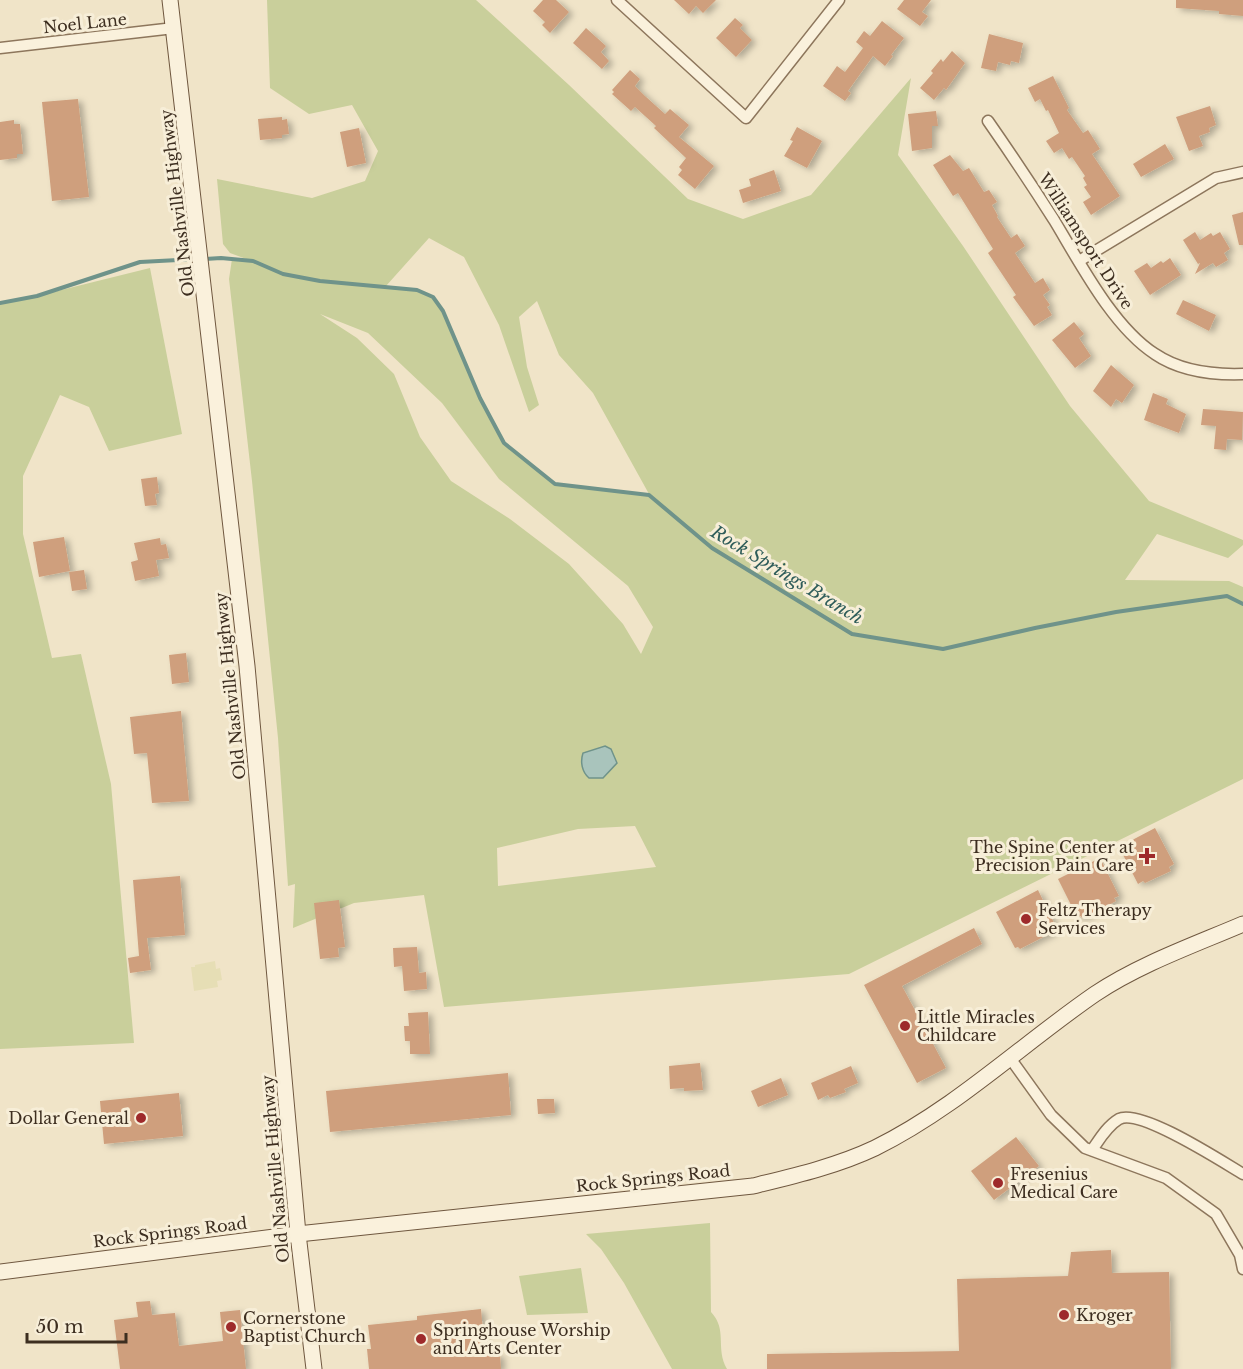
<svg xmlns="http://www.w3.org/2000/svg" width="1243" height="1369" viewBox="0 0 1243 1369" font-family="'Libre Baskerville',serif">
<defs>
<filter id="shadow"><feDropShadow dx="4.5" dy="2.5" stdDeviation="3" flood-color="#0004"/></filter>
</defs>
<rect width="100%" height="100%" fill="#f0e4c8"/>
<!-- farmland -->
<path fill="#e6deb5" d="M215 961 216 969 220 968 222 980 217 981 218 987 194 991 191 967H195V965Z"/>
<!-- green -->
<g fill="#c9cf9b" fill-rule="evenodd">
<path d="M267 0H476L569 85 688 199 743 219 811 195 911 78 898 155 963 246 1070 406 1149 501 1243 540V545L1228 558 1157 534 1125 580 1229 581 1243 587V779L849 974 444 1007 424 895 354 903 293 928 295 884 288 886 278 738 252 481 229 279 232 259 249 260 230 253 223 244 217 179 312 198 365 181 378 151 352 105 309 114 270 88ZM429 238 464 257 499 325 529 412 539 405 527 367 519 317 537 301 559 355 593 393 649 494 555 484 504 443 480 398 443 311 433 297 417 290 386 286ZM320 314 368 333 442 403 499 479 628 586 653 627 641 654 623 624 569 564 510 519 451 481 420 437 394 374 357 338ZM635 826 656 867 498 886 497 848 578 829Z"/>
<path d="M150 268 182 434 109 451 89 407 60 395 23 476V534L52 658 81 654 111 784 134 1043 0 1049V303L37 296Z"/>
<path d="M710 1223 711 1312C728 1330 715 1348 727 1369H672L624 1283 601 1249 586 1234Z"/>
<path d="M581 1268 588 1313 527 1315 519 1276Z"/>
</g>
<!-- water -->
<path fill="#a9c4bc" stroke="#6f938a" stroke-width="1.5" d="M605 746 611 749 617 763 603 778H589C582 772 580 762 583 753Z"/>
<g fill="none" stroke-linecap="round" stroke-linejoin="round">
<!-- stream -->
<g stroke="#6f938a" stroke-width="4">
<path d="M205 259 221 258 253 261 283 274 320 281 417 290 433 297 443 311 480 398 504 443 555 484 649 495 712 548 852 634 943 649 1035 628 1116 612 1227 596 1243 604"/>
<path d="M0 303 37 296 140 262 197 259"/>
</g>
</g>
<!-- building -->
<g fill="#cf9f7d" filter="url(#shadow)">
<path d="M543 0H556L569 12 550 33 542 25 545 22 533 11Z"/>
<path d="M674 0H716L703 13 696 6 689 14Z"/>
<path d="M904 0H931L922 12 928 16 920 26 897 9Z"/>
<path d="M1176 0H1243V16L1219 14V11L1176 8Z"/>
<path d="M735 18 743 25 740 28 752 40 736 57 716 38Z"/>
<path d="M882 21 904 38 891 55 893 56 885 66 873 56 848 91 851 93 845 101 823 86 837 66 845 72 863 48 856 42 864 31 870 36Z"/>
<path d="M586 28 606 46 601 52 609 61 602 69 573 43Z"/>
<path d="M989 34 1023 43 1019 63 1011 61 1010 65 998 62 996 71 981 68Z"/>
<path d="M952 51 965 63 946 90 944 88 934 100 920 88 933 73 931 71 941 59 943 62Z"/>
<path d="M630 70 640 79 635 86 645 96 665 114 670 109 689 125 679 137 714 166 695 189 678 175 682 170 679 167 686 158 654 128 656 126 635 107 631 111 612 94 614 92 612 90Z"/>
<path d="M1053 76 1069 108 1067 110 1083 133 1088 130 1100 149 1092 154 1120 196 1091 215 1083 202 1091 197 1084 187 1087 185 1083 178 1085 176 1072 157 1069 159 1062 148 1054 153 1046 141 1059 133 1048 110 1046 111 1040 99 1035 102 1028 88Z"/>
<path d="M78 99 89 197 52 201 42 102Z"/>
<path d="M1210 106 1216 125 1209 128 1210 132 1199 136 1203 146 1189 151 1176 117Z"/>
<path d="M936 111 938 126H932V148L912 151 908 114Z"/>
<path d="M282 117V120L287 119 289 134 282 135V138L260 140 258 119Z"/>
<path d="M14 120V124H20L23 154H17V158L0 160V122Z"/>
<path d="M797 127 822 141 807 168 784 156 793 141 790 140Z"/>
<path d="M359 128 366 163 347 167 340 132Z"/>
<path d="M1165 144 1174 159 1141 177 1133 164Z"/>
<path d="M950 155 963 171 969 168 984 192 989 190 997 202 992 205 998 216 997 217 1011 238 1017 234 1025 246 1015 253 1035 283 1043 278 1050 290 1043 295 1050 305 1047 307 1052 315 1034 326 1013 297 1016 295 988 253 993 249 958 193 953 196 933 165Z"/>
<path d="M774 170 781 191 743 203 739 190 751 186 749 179Z"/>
<path d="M1243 212V245H1239L1232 215Z"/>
<path d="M1195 232 1200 240 1211 233 1213 236 1220 232 1230 249 1224 253 1228 260 1216 267 1213 263 1195 274 1200 263 1198 264 1183 240Z"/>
<path d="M1170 258 1181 275 1150 295 1134 271 1147 263 1151 268 1161 261 1163 263Z"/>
<path d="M1183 300 1216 315 1209 331 1176 314Z"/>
<path d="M1074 322 1084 334 1079 338 1091 356 1075 368 1052 340Z"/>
<path d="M1111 365 1134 385 1122 403 1116 399 1111 407 1093 391Z"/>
<path d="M1153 393 1168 399 1166 404 1186 414 1179 433 1144 420Z"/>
<path d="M1203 409 1243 412 1242 440 1227 439 1226 450 1214 449 1216 426 1201 425Z"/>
<path d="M157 477 159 493 155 494 157 505 145 506 141 479Z"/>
<path d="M64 537 70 571 39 577 33 542Z"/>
<path d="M160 538 161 545 166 544 169 558 156 560 159 576 135 581 131 562 138 560 134 543Z"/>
<path d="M84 570 87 589 72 591 69 572Z"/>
<path d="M186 653 189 682 172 684 169 655Z"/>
<path d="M181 711 189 801 152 803 147 753 134 754 130 717Z"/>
<path d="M1155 828 1174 864 1169 867 1171 871 1145 883 1143 881 1138 884 1119 847Z"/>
<path d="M1100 858 1119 896 1114 898 1116 901 1105 907 1082 918 1081 916 1077 917 1058 879Z"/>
<path d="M180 876 185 935 147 938 151 970 130 973 128 958 139 956 133 880Z"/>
<path d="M1038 890 1056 927 1052 929 1053 932 1020 949 1018 947 1015 948 996 912Z"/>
<path d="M339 900 345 947 338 948 339 957 320 959 314 903Z"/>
<path d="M974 928 982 944 902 986 946 1068 917 1083 864 985Z"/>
<path d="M417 947 419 973 426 972 427 989 404 991 402 966 394 967 393 948Z"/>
<path d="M428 1012 430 1054H410V1041H405L404 1026H409L408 1013Z"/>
<path d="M700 1063 703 1090 684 1091V1088L670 1089 669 1066Z"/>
<path d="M851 1066 858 1083 844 1089 846 1092 830 1098 828 1095 818 1100 811 1083Z"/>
<path d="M508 1073 511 1115 330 1132 326 1091Z"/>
<path d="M781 1078 788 1095 758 1107 751 1091Z"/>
<path d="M179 1093 183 1136 104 1144 100 1101Z"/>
<path d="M537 1099H554L555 1113 538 1114Z"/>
<path d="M1016 1137 1039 1166 994 1200 971 1171Z"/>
<path d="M1111 1250 1112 1273 1169 1272 1171 1369H767V1354L959 1351 957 1279 1068 1276 1071 1252Z"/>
<path d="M150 1301 152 1315 175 1313 179 1346 223 1341 220 1312 240 1310 246 1369H120L114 1320 138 1317 136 1302Z"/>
<path d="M481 1309 485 1355 500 1354 501 1369H369L367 1349H371L368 1325 417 1320V1316Z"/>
</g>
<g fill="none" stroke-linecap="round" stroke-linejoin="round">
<defs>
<g id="street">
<path d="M617 0 746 118 839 0"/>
<path d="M0 48 174 28"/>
<path d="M988 121C1011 154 1033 187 1054 220 1080 263 1113 327 1155 354 1180 371 1214 375 1243 374"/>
<path d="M1079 261 1216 178 1243 172"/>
<path d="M1010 1058 1051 1115 1085 1148 1166 1178 1216 1214 1240 1255 1243 1269"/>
<path d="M1092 1150C1099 1140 1107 1126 1119 1119 1140 1108 1221 1161 1243 1174"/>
</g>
<g id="secondary">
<path d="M170 0 247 666 298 1234 314 1369"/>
<path d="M0 1272 298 1234 753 1186C794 1176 837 1166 875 1148 956 1108 1021 1045 1095 994 1140 964 1194 945 1243 924"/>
</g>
</defs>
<!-- street casing -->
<use href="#street" stroke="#8d765c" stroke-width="13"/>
<!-- secondary casing -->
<use href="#secondary" stroke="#6f573f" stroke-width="17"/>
<!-- street -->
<use href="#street" stroke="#faf1dc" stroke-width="10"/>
<!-- secondary -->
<use href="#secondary" stroke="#faf1dc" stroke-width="15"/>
</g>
<!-- markers -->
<g fill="#9e2a2b" stroke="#f7eed8" stroke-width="2">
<path d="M1144 847h6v6h6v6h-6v6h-6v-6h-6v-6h6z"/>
<circle cx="1026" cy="919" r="6"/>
<circle cx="905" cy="1026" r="6"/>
<circle cx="141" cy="1118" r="6"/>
<circle cx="998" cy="1183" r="6"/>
<circle cx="1064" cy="1315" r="6"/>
<circle cx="231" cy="1327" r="6"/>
<circle cx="421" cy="1339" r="6"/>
</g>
<g text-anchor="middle" stroke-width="6" stroke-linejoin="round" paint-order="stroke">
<!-- street labels -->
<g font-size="16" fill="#3d2e20" stroke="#f7eed8">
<text transform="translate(85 23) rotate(-6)" y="6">Noel Lane</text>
<text transform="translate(177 203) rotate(-97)" y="6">Old Nashville Highway</text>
<text transform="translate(1086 241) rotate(57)" y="6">Williamsport Drive</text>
<text transform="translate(230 686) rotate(-96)" y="6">Old Nashville Highway</text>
<text transform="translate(275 1169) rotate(-95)" y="6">Old Nashville Highway</text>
<text transform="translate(653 1178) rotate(-6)" y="6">Rock Springs Road</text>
<text transform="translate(170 1232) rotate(-7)" y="6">Rock Springs Road</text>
</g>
<!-- poi labels -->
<g font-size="16" fill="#3d2e20" stroke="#f7eed8" text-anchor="start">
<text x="1134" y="853" text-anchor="end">The Spine Center at<tspan x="1134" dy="18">Precision Pain Care</tspan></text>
<text x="1038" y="916">Feltz Therapy<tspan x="1038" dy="18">Services</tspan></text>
<text x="917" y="1023">Little Miracles<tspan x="917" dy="18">Childcare</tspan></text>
<text x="129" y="1124" text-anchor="end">Dollar General</text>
<text x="1010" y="1180">Fresenius<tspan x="1010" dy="18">Medical Care</tspan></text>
<text x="1076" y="1321">Kroger</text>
<text x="243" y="1324">Cornerstone<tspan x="243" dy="18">Baptist Church</tspan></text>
<text x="433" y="1336">Springhouse Worship<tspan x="433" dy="18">and Arts Center</tspan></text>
</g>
<!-- water labels -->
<g font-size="18" font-style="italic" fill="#2f5d5a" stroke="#f7eed8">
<text transform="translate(787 575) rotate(31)" y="6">Rock Springs Branch</text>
</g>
</g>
<!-- scale -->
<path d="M27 1333v9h99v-9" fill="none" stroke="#3d2e20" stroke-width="3"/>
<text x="36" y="1333" font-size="18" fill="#3d2e20" stroke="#f7eed8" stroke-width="4.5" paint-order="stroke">50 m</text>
</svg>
